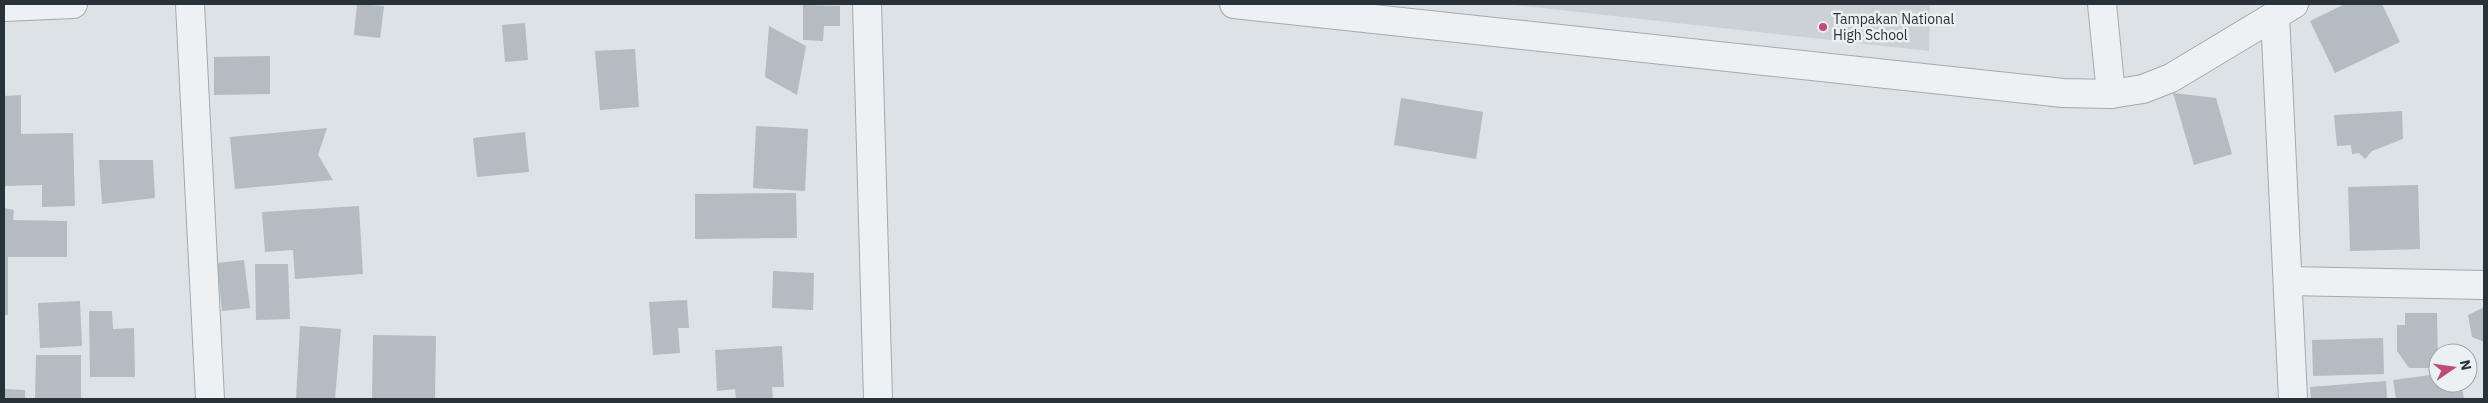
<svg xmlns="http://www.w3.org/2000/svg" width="2488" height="403" viewBox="0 0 2488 403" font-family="'IBM Plex Sans',sans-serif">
<rect width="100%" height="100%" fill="#dce2e5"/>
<!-- built -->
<path fill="#cbd1d5" d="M1505 4H1930L1929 51Z"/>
<!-- building -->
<g fill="#b4bcc1">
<path d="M357 4 384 6 380 38 354 35Z"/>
<path d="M2345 4H2382L2400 42 2335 73 2310 21Z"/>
<path d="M803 5 840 6V26H824L823 41 803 40Z"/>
<path d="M525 23 528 60 505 62 502 25Z"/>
<path d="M769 26 806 46 797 95 765 77Z"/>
<path d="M635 49 639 107 600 110 595 51Z"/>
<path d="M270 56V94L214 95V57Z"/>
<path d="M2173 93 2216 98 2232 154 2194 165Z"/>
<path d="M21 95V134L73 133 75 206 42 207V185L4 186V96Z"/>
<path d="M1401 98 1483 112 1476 159 1394 145Z"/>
<path d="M2402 111 2403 139 2372 151 2365 159 2359 153 2352 154 2351 145 2337 146 2334 115Z"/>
<path d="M756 126 808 129 805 191 753 188Z"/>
<path d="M327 128 318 155 333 180 235 189 230 137Z"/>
<path d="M525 132 529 172 477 177 473 138Z"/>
<path d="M99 160H153L155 198 102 204Z"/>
<path d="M2418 185 2420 249 2350 251 2348 187Z"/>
<path d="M796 193 797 238 695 239V194Z"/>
<path d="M359 206 363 274 295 279 293 250 265 252 262 212Z"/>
<path d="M4 208 14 210 13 220 67 221V257H8V315H4Z"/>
<path d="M244 260 250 308 222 311 217 263Z"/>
<path d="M255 264H288L290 319 256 320Z"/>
<path d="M773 271 814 273 813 310 772 308Z"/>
<path d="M687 300 689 328H678L680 353 653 355 649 302Z"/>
<path d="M80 301 82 346 40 348 38 303Z"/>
<path d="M2484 307V342L2472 337 2468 315Z"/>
<path d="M89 311H112L113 329 134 328 135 377H90Z"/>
<path d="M2405 313H2437L2438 368H2409L2397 351V325H2405Z"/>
<path d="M300 326 341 329 335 399H296Z"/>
<path d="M373 335 436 336 435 399H372Z"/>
<path d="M2383 338 2384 374 2313 376 2312 340Z"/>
<path d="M782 346 784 387H772L773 399H736L735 389 717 391 715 350Z"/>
<path d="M36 355H81V399H35Z"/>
<path d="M2438 374V383L2440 386 2461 383 2464 399H2396L2393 380Z"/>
<path d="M2386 381 2387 399H2311L2310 387Z"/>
<path d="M4 389 25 390V399H4Z"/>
</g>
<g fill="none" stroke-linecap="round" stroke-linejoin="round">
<defs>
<g id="street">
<path d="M190 4 210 399"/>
<path d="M867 4 878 399"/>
<path d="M1234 4 2063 93 2111 94 2143 89 2171 78 2294 4"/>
<path d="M2102 4 2111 94"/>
<path d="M4 7 73 4"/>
<path d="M2275 15 2293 399"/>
<path d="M2288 281 2484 285"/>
</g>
</defs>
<!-- street casing -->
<use href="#street" stroke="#a2aaae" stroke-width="30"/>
<!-- street -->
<use href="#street" stroke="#eef1f4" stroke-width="28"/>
</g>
<!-- markers -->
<circle fill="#bf4c79" stroke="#ebf0f3" stroke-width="2" cx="1823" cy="27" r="5"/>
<g text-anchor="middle" stroke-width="5" stroke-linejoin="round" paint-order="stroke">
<!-- poi labels -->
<g font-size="14" fill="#283239" stroke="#ebf0f3" text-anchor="start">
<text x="1833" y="24">Tampakan National<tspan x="1833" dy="16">High School</tspan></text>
</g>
</g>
<!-- border -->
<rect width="2488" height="403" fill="none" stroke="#283239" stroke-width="10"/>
<!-- north arrow -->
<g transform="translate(2453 368) rotate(77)"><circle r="24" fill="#ebf0f3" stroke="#9da4a9"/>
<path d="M0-4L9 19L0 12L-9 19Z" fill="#bf4c79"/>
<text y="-8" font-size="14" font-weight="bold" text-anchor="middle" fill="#283239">N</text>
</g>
</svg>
